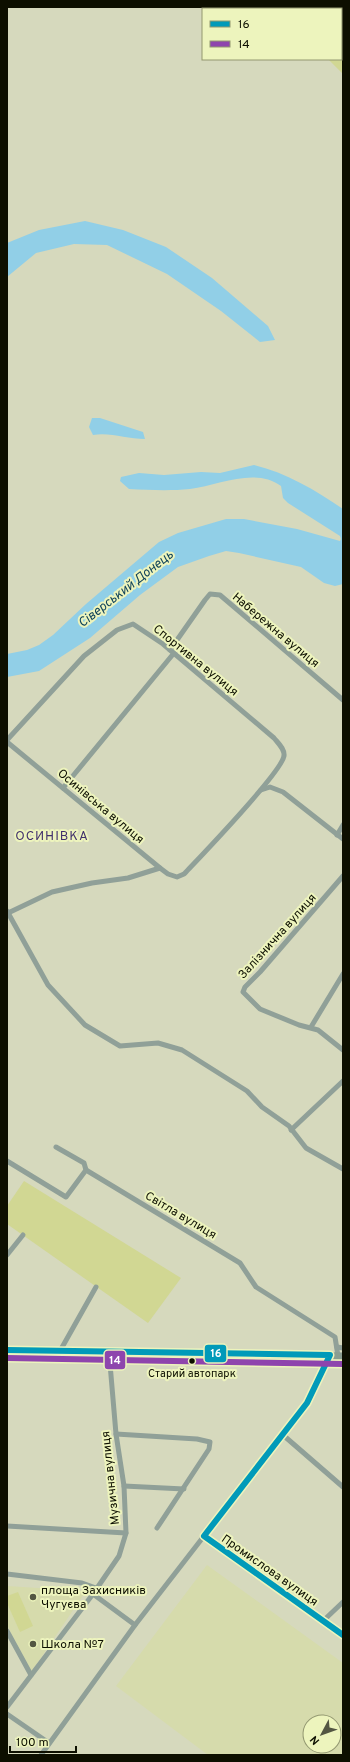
<svg xmlns="http://www.w3.org/2000/svg" width="350" height="1762" viewBox="0 0 350 1762" font-family="Overpass,sans-serif">
<rect width="100%" height="100%" fill="#d6d9bd"/>
<!-- built -->
<g fill="#d6dbac" fill-rule="evenodd">
<path d="M207 1565 343 1663V1755H208L116 1686ZM310 1722H334V1746H310Z"/>
<path d="M7 1586 86 1591 32 1671 24 1663 7 1624Z"/>
</g>
<!-- green -->
<g fill="#d1d793">
<path d="M259 7H343V74L328 59H341V9H264Z"/>
<path d="M24 1181 181 1278 148 1323 7 1224V1206Z"/>
<path d="M18 1592 33 1626 20 1632 7 1603V1596Z"/>
</g>
<!-- water -->
<g fill="#91cfe7">
<path d="M85 221 123 230 166 247 212 278 268 326 275 340 260 342 221 311 167 274 107 245 74 244 36 253 7 277V243L39 230Z"/>
<path d="M92 418H100L143 432 145 439C127 439 110 432 93 435L89 427Z"/>
<path d="M254 465C287 473 315 490 343 509V584L335 586 324 583 301 567 239 553 226 551 209 556 178 567 140 595 90 638 39 671 7 677V654L27 650 39 645 53 635 86 604 159 542 178 533 226 519H244L297 529 340 541 341 539 340 536 288 503 283 498 281 486C255 467 219 485 190 489 170 491 149 490 129 489L120 481 121 477 139 473 164 475 201 472 220 473Z"/>
</g>
<g fill="none" stroke-linecap="round" stroke-linejoin="round">
<!-- street -->
<g stroke="#90a098" stroke-width="5">
<path d="M170 650 205 600 210 594 220 595 343 700"/>
<path d="M7 740 84 656 117 630 133 624 163 644 274 738C278 743 285 749 284 756 281 773 201 856 184 874L177 877 168 874 160 868 7 742"/>
<path d="M63 788 174 653"/>
<path d="M261 790 270 787 283 792 343 839"/>
<path d="M337 835 343 825"/>
<path d="M343 876 260 972 245 987 243 992 260 1009 299 1025 318 1030 343 1050"/>
<path d="M7 911 48 985 85 1025 120 1046 158 1043 182 1050 247 1091 262 1107 289 1126 306 1148 343 1169"/>
<path d="M8 913 52 892 92 883 128 878 160 868"/>
<path d="M311 1027 343 974"/>
<path d="M291 1130 343 1081"/>
<path d="M56 1147 84 1163 86 1170"/>
<path d="M7 1161 66 1197 86 1170 240 1263 256 1287 335 1337 338 1356"/>
<path d="M7 1255 23 1235"/>
<path d="M337 1347 343 1348"/>
<path d="M60 1351 96 1287"/>
<path d="M116 1434 197 1439 210 1442 209 1449 157 1528"/>
<path d="M283 1435 343 1487"/>
<path d="M124 1486 184 1489"/>
<path d="M7 1526 126 1533"/>
<path d="M7 1574 82 1583 96 1588"/>
<path d="M93 1594 135 1625"/>
<path d="M323 1621 343 1602"/>
<path d="M7 1631 31 1675"/>
<path d="M7 1707 93 1594 119 1556 126 1533 124 1486 116 1434 109 1352"/>
<path d="M7 1714 49 1743"/>
<path d="M41 1755 135 1625 204 1536"/>
</g>
<!-- secondary -->
<g stroke="#8b9d90" stroke-width="7">
<path d="M7 1350 343 1356"/>
<path d="M330 1355 307 1403 204 1536 343 1635"/>
</g>
<defs>
<path id="bus-1" d="M7 1350 330 1355 307 1403 204 1536 343 1635"/>
<path id="bus-2" d="M7 1358 343 1364"/>
</defs>
<!-- bus-1 casing -->
<use href="#bus-1" stroke="#edf4bd" stroke-width="9"/>
<!-- bus-2 casing -->
<use href="#bus-2" stroke="#edf4bd" stroke-width="9"/>
<!-- bus-1 -->
<use href="#bus-1" stroke="#019ab9" stroke-width="6"/>
<!-- bus-2 -->
<use href="#bus-2" stroke="#8e44ad" stroke-width="6"/>
</g>
<!-- markers -->
<circle fill="#0d0f00" stroke="#edf4bd" stroke-width="1.5" cx="192" cy="1361" r="3.5"/>
<g fill="#535642" stroke="#edf4bd" stroke-width="1.5">
<circle cx="33" cy="1597" r="4"/>
<circle cx="33" cy="1644" r="4"/>
</g>
<g text-anchor="middle" stroke-width="4" stroke-linejoin="round" paint-order="stroke">
<!-- bus labels -->
<g font-size="11" fill="#0d0f00" stroke="#edf4bd">
<text x="192" y="1377">Старий автопарк</text>
</g>
<!-- street labels -->
<g font-size="12" fill="#0d0f00" stroke="#edf4bd">
<text transform="translate(276 630) rotate(40)" y="4">Набережна вулиця</text>
<text transform="translate(196 660) rotate(39)" y="4">Спортивна вулиця</text>
<text transform="translate(101 806) rotate(40)" y="4">Осинівська вулиця</text>
<text transform="translate(277 936) rotate(-48)" y="4">Залізнична вулиця</text>
<text transform="translate(181 1215) rotate(31)" y="4">Світла вулиця</text>
<text transform="translate(110 1478) rotate(-96)" y="4">Музична вулиця</text>
<text transform="translate(270 1570) rotate(35)" y="4">Промислова вулиця</text>
</g>
<!-- poi labels -->
<g font-size="12" fill="#0d0f00" stroke="#edf4bd" text-anchor="start">
<text x="41" y="1594">площа Захисників<tspan x="41" dy="14">Чугуєва</tspan></text>
<text x="41" y="1648">Школа №7</text>
</g>
<!-- water labels -->
<g font-size="13" font-style="italic" fill="#0f4259" stroke="#edf4bd">
<text transform="translate(125 588) rotate(-38)" y="5">Сіверський Донець</text>
</g>
<!-- neighbourhood labels -->
<g font-size="13" letter-spacing="1" fill="#40306c" stroke="#edf4bd">
<text x="52" y="840">ОСИНІВКА</text>
</g>
</g>
<g stroke="#edf4bd" stroke-width="1.5">
<rect x="204" y="1344" width="23" height="19" rx="4" fill="#019ab9"/>
<rect x="104" y="1350" width="22" height="20" rx="4" fill="#8e44ad"/>
</g>
<g font-size="11" text-anchor="middle" font-weight="bold" fill="#fff">
<text x="216" y="1357">16</text>
<text x="115" y="1364">14</text>
</g>
<!-- border -->
<rect width="350" height="1762" fill="none" stroke="#0d0f00" stroke-width="16"/>
<!-- legend -->
<rect x="202" y="8" width="140" height="52" fill="#edf4bd" stroke="#939871"/>
<rect x="210" y="21" width="20" height="6" fill="#019ab9" stroke="#939871"/>
<text x="238" y="28" font-size="12" fill="#0d0f00">16</text>
<rect x="210" y="41" width="20" height="6" fill="#8e44ad" stroke="#939871"/>
<text x="238" y="48" font-size="12" fill="#0d0f00">14</text>
<!-- north arrow -->
<g transform="translate(322 1734) rotate(229)"><circle r="19" fill="#edf4bd" stroke="#939871"/>
<path d="M0-3L7 15L0 10L-7 15Z" fill="#535642"/>
<text y="-6" font-size="11" font-weight="bold" text-anchor="middle" fill="#0d0f00">N</text>
</g>
<!-- scale -->
<path d="M10 1746v6h66v-6" fill="none" stroke="#0d0f00" stroke-width="2"/>
<text x="16" y="1746" font-size="12" fill="#0d0f00" stroke="#edf4bd" stroke-width="3" paint-order="stroke">100 m</text>
</svg>
